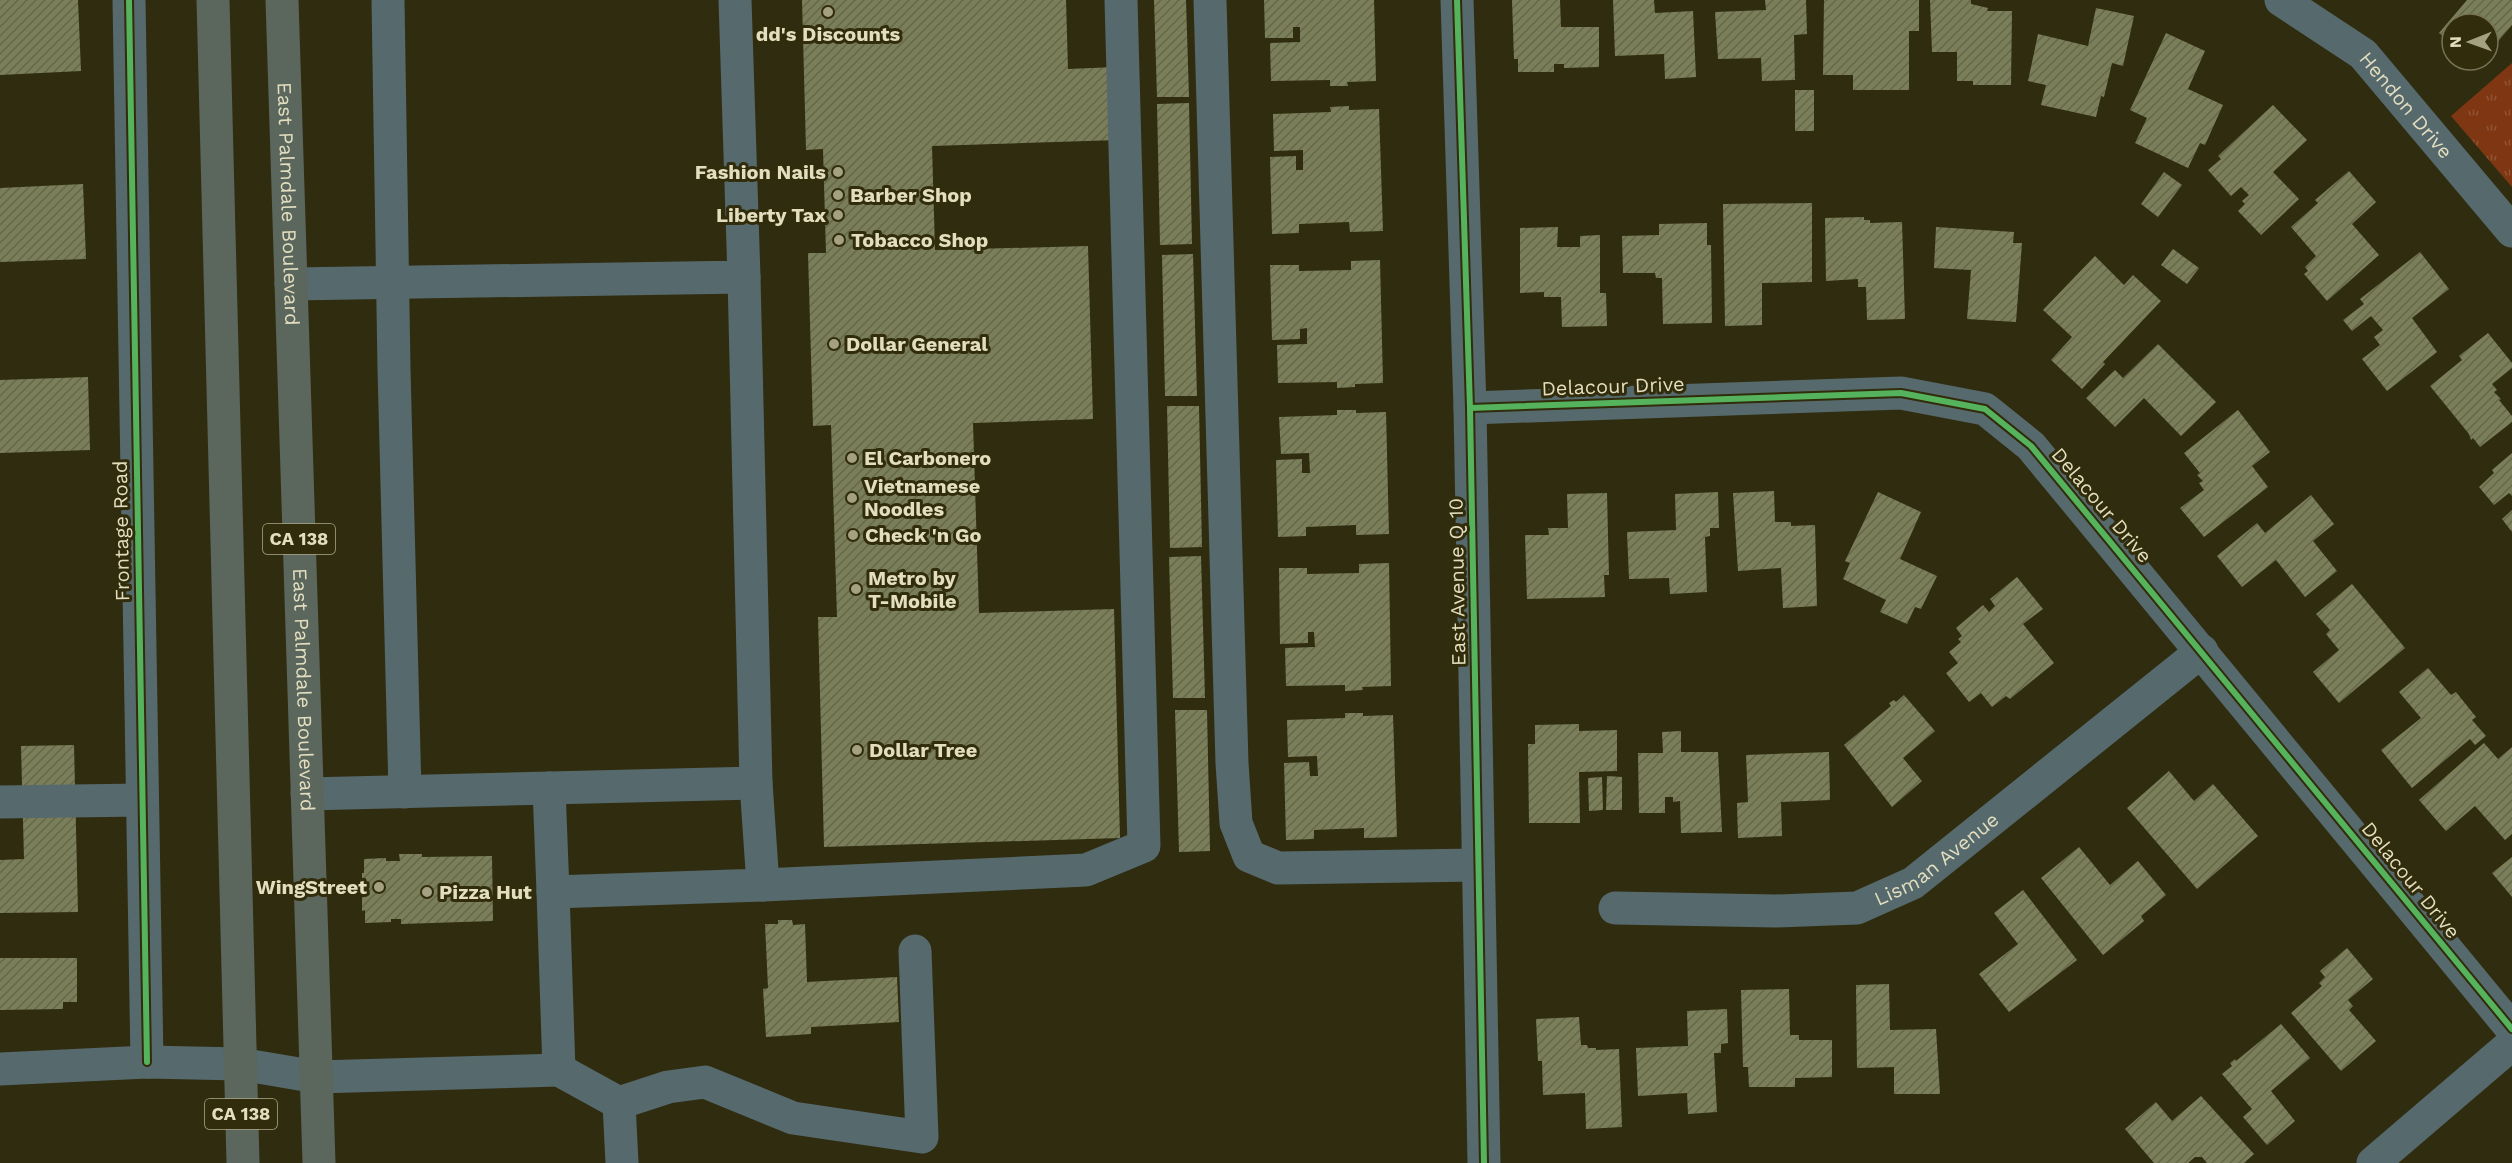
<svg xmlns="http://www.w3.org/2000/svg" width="2512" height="1163" viewBox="0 0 2512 1163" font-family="'Work Sans',sans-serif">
<defs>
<pattern id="grass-tufts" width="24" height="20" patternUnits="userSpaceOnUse" patternTransform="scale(1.5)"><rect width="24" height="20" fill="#7f3613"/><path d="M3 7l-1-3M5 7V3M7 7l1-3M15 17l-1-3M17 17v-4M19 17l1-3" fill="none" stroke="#915334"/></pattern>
<pattern id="building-hatch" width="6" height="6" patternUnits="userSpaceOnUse" patternTransform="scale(1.5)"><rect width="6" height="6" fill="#7a7f59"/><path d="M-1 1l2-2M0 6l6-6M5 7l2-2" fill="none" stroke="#64674c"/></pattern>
</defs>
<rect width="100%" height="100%" fill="#302c10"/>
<!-- grass -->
<path fill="url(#grass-tufts)" d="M2512 63V187L2451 116Z"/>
<!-- building -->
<g fill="url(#building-hatch)">
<path d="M0 0H78L81 71 0 75Z"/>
<path d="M802 0H1066L1068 69 1116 67 1118 140 932 146 935 250 1088 246 1093 419 973 423 979 613 1114 609 1120 838 824 847 818 617H837L831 425 813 426 808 253H826L823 149 806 150Z"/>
<path d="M1154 0H1186L1189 97H1157Z"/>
<path d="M1264 0H1374L1376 81 1347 82 1348 86H1330V80L1271 81 1270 43 1300 42V27H1293V38H1265Z"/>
<path d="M1512 0H1560L1561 27H1599V67L1564 68V64H1554V72H1518V59H1514Z"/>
<path d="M1613 0H1654L1655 13 1693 11 1696 77 1665 79 1664 54 1615 56Z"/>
<path d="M1765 0H1806L1807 34 1794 35 1795 80 1762 81 1761 58 1718 59 1715 12 1766 10Z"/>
<path d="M1824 0H1919V31H1909V90H1853V75H1823Z"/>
<path d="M1930 0H1971V4L1988 8 1987 11H2012L2011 85H1973V81H1957V52H1932Z"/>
<path d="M2467 0H2512V25L2488 53V24H2452V44L2439 33Z"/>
<path d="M2096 8 2134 16 2123 66 2112 63 2104 97 2101 96 2096 117 2041 105 2046 85 2028 81 2038 34 2088 46Z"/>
<path d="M2166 33 2205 51 2188 89 2223 105 2205 145 2200 143 2188 168 2135 143 2147 118 2130 110Z"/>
<path d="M2470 60H2482L2477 66Z"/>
<rect x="1795" y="90" width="19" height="41"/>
<path d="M1189 103 1192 244 1160 245 1157 104Z"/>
<path d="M2273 105 2307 140 2273 172 2299 199 2261 235 2238 211 2245 204 2242 201 2249 195 2241 187 2231 196 2208 170 2221 159 2218 156Z"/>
<path d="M1349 106V110L1379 109 1383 231 1350 232 1349 222 1299 224V233L1272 234 1270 157 1296 156V170H1303V150L1274 151 1273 114 1331 112 1330 107Z"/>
<path d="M2349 171 2376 202 2352 224 2379 255 2327 301 2304 274 2308 271 2305 267 2316 256 2291 227 2318 203 2315 200Z"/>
<path d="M2164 172 2182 185 2158 217 2141 204Z"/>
<path d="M83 184 86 259 0 262V188Z"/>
<path d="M1812 203V282L1762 283V325L1725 326 1723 204Z"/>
<path d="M1864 217V220H1870V223L1902 222 1905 319 1867 320 1866 287H1858V279L1826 281 1825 218Z"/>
<path d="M1707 223V245H1711L1712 323 1663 324 1662 278H1656L1655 273H1623L1622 236 1659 235V224Z"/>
<path d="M1558 227 1557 247H1580V236L1600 235V293H1606L1607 326 1562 327 1561 297H1544V292L1520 293V228Z"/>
<path d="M1936 227 2014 232 2013 243H2022L2016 322 1967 319 1971 270 1934 268Z"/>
<path d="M2173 249 2199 268 2187 284 2161 265Z"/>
<path d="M2420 252 2449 289 2412 318 2437 352 2387 391 2362 359 2380 345 2374 337 2383 330 2371 316 2352 331 2343 320 2364 304 2360 299Z"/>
<path d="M1193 254 1197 396H1165L1162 255Z"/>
<path d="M2095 256 2124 285 2133 275 2161 301 2103 362 2105 364 2082 389 2051 360 2072 337 2043 310Z"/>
<path d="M1380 260 1383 383 1355 384V387L1337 388V382L1278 383 1277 345 1307 344V328L1300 329V339L1272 340 1270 265H1299V271L1351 270V261Z"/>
<path d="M2488 333 2512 363V368L2492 384 2497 390 2494 392 2501 399 2499 400 2512 416V422L2480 447 2473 438 2471 440 2469 434 2430 386 2462 360 2459 356Z"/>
<path d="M2158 344 2216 402 2181 436 2144 398 2115 427 2086 398 2115 370 2123 378Z"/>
<path d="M88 377 90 450 0 453V380Z"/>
<path d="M1167 406H1199L1202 547 1170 548Z"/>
<path d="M1337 410H1356V413L1386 412 1389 534 1356 535V525L1306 527V536L1278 537 1276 460 1302 459V473H1310L1309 453 1281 454 1279 417 1337 415Z"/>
<path d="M2238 410 2270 452 2252 466 2268 487 2204 537 2180 508 2204 490 2199 483 2203 481 2197 475 2200 473 2184 453Z"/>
<path d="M2512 453V496L2509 493 2494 505 2479 487 2494 473 2492 470Z"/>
<path d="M1774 491 1775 522H1791V526L1815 525 1817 606 1783 608 1781 568 1738 571 1733 493Z"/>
<path d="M1718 492 1719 528H1710V536L1705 537 1707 592 1670 594 1669 578 1629 579 1627 532 1676 530 1675 494Z"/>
<path d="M1878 492 1921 512 1900 559 1937 576 1921 609 1915 607 1907 624 1880 612 1886 600 1843 579 1850 563 1845 561Z"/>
<path d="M1607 493 1609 575H1604L1605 597 1527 599 1525 535H1549L1548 528H1568L1567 494Z"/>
<path d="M2311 495 2334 524 2313 541 2337 571 2305 597 2276 560 2242 587 2217 556 2257 523 2265 533Z"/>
<path d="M2512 510V532L2502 519Z"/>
<path d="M1201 556 1205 698H1173L1169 557Z"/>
<path d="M1389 563 1391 686 1362 687 1363 690 1345 691V685L1286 686 1285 648 1315 647 1314 632H1308V643L1280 644 1279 568H1307V574L1359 573V564Z"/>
<path d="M2017 577 2043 609 2023 624 2054 663 2010 699 2006 696 1992 707 1981 693 1969 702 1946 673 1958 663 1949 652 1961 642 1958 639 1962 636 1956 628 1983 605 1989 612 1995 606 1990 599Z"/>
<path d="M2352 584 2405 648 2339 703 2313 672 2339 650 2326 634 2330 630 2316 614Z"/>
<path d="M2428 668 2451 695 2456 692 2476 717 2472 720 2486 736 2475 745 2470 739 2412 788 2381 750 2421 718 2399 692Z"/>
<path d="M1904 695 1935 731 1903 758 1922 781 1892 807 1844 745 1891 706 1889 703 1894 700 1896 702Z"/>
<path d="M1175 710H1207L1210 851 1179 852Z"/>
<path d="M1345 713H1363V716L1393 715 1397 837 1364 838V828L1314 830V839L1286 840 1284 763 1309 762 1310 776H1318L1317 756 1288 757 1287 720 1345 718Z"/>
<path d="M1579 724V731L1617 730V771L1579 772 1580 823H1529L1528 744H1535V725Z"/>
<path d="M1681 731V752H1718L1722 832 1681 833 1680 801 1673 802V797H1665V813H1639L1638 753H1663L1662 732Z"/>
<path d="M2484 743 2498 759 2512 747V834L2505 840 2475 806 2446 831 2419 800Z"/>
<path d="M74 745 78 912 0 913V860L24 859 21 746Z"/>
<path d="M1829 752 1830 800 1781 802 1782 836 1738 838 1737 803 1748 802 1746 755Z"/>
<path d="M2169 771 2194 801 2213 784 2258 836 2197 889 2127 808Z"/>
<path d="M1607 776 1622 777V810H1606Z"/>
<path d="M1602 777 1603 810 1589 811 1588 778Z"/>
<path d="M2079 847 2110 885 2138 861 2166 895 2141 916 2144 921 2103 955 2041 878Z"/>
<path d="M399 854H422V857L492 856 493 921 401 924V919H391V922L365 923V910L362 911V873H364V859L386 858V861H400Z"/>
<path d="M2512 857V897L2492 873Z"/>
<path d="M2023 890 2077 960 2009 1012 1979 974 2018 944 1994 913Z"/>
<path d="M778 920H792L793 925 805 924 807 982 897 977 899 1022 811 1027V1034L766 1037 763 989 768 988 765 924H778Z"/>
<path d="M2347 948 2373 979 2348 1000 2353 1006 2349 1010 2376 1041 2341 1071 2291 1013 2322 986 2319 983 2325 977 2320 971Z"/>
<path d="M0 958H77V1002H63V1009L0 1010Z"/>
<path d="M1889 984 1890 1030 1936 1029 1940 1094H1894V1067L1857 1068 1856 985Z"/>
<path d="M1789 989 1790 1035H1799V1040H1832V1077L1795 1078V1087H1749L1748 1067H1743L1741 990Z"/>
<path d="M1727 1009 1728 1043 1721 1044V1053H1714L1717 1112 1688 1114 1687 1093 1638 1096 1636 1048 1688 1046 1687 1011Z"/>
<path d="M1579 1017 1581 1045H1587L1588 1048H1596V1050L1619 1049 1622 1127 1586 1129 1585 1093 1543 1095 1542 1061H1538L1536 1019Z"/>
<path d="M2281 1024 2310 1058 2271 1091 2295 1121 2267 1145 2243 1117 2252 1109 2222 1074 2232 1066 2230 1063 2235 1059 2236 1061Z"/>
<path d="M2201 1096 2254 1154 2244 1163H2207L2202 1157H2195L2188 1163H2154L2125 1129 2156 1102 2172 1121Z"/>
</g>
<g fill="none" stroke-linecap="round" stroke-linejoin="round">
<!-- minor -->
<g stroke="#56696c" stroke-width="33">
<path d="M129 0 147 1062"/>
<path d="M388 0 394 369 405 792"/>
<path d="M1210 0 1232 763 1236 823 1249 856 1278 868 1478 865"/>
<path d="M1457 0 1470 408 1484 1163"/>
<path id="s1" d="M2281 0 2363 54 2512 231"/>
<path d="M291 284 744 277 735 0"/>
<path d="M1470 408 1901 393 1985 409 2031 446 2512 1029"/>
<path d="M549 788 553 892"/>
<path d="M307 794 756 783 744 277"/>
<path d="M0 802 142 800"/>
<path d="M763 885 1086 870 1144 846 1121 0"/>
<path id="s2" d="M1615 908 1776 911 1857 908 1913 883 2202 651"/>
<path d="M0 1069 147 1062 240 1064 317 1077 559 1070 553 892 763 885 756 783"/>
<path d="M559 1070 619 1103 622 1163"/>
<path d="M619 1103 668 1087 705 1082 793 1118 922 1137 915 951"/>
<path d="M2373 1163 2512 1044"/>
</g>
<!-- highway -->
<g stroke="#5b665c" stroke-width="33">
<path d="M213 0 243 1163"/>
<path id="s3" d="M282 0 319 1163"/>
</g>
<defs>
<g id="cycleway">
<path d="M129 0 147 1062"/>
<path d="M1457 0 1470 408 1484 1163"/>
<path d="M1470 408 1901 393 1985 409 2031 446 2512 1029"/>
</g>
</defs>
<!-- cycleway casing -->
<use href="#cycleway" stroke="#312c0b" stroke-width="10"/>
<!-- cycleway -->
<use href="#cycleway" stroke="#56b35d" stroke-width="6"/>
</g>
<!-- markers -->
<g fill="#a4a082" stroke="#312c0b" stroke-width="2">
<circle cx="828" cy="12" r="6"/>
<circle cx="838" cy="172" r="6"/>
<circle cx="838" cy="195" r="6"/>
<circle cx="838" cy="215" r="6"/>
<circle cx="839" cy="240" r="6"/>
<circle cx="834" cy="344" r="6"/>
<circle cx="852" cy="458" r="6"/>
<circle cx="852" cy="498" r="6"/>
<circle cx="853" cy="535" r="6"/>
<circle cx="856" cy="589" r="6"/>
<circle cx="857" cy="750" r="6"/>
<circle cx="379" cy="887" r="6"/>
<circle cx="427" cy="892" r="6"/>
</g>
<g text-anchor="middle" stroke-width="6" stroke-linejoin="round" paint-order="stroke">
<!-- shield labels -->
<g fill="#312c0b" stroke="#ada989" stroke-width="1.5">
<rect x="263" y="524" width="72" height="30" rx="4.5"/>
<rect x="205" y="1099" width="72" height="30" rx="4.5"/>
</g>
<g font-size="18" font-weight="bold" fill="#e2debf">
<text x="299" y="545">CA 138</text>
<text x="241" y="1120">CA 138</text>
</g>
<!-- poi labels -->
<g font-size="20" font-weight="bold" fill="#e2debf" stroke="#312c0b" text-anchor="start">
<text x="828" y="41" text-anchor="middle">dd's Discounts</text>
<text x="826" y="179" text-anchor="end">Fashion Nails</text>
<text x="850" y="202">Barber Shop</text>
<text x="826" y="222" text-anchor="end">Liberty Tax</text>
<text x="851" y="247">Tobacco Shop</text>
<text x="846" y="351">Dollar General</text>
<text x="864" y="465">El Carbonero</text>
<text x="864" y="493">Vietnamese<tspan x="864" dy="23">Noodles</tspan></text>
<text x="865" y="542">Check 'n Go</text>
<text x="868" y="585">Metro by<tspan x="868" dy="23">T-Mobile</tspan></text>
<text x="869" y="757">Dollar Tree</text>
<text x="367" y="894" text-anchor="end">WingStreet</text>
<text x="439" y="899">Pizza Hut</text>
</g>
<!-- street labels -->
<g font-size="20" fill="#e2debf" stroke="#312c0b">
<text dy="7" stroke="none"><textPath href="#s1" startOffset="165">Hendon Drive</textPath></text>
<text dy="7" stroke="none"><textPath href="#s3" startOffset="204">East Palmdale Boulevard</textPath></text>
<text transform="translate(1613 386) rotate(-2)" y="7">Delacour Drive</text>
<text transform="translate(2102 505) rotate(50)" y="7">Delacour Drive</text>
<text transform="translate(121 531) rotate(-91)" y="7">Frontage Road</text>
<text transform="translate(1457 582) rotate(-91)" y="7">East Avenue Q 10</text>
<text dy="7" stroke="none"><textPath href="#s3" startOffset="690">East Palmdale Boulevard</textPath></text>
<text dy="7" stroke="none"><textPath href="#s2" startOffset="336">Lisman Avenue</textPath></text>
<text transform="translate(2411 880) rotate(51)" y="7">Delacour Drive</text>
</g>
</g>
<!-- north arrow -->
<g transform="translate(2470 42) rotate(269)"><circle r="28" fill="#312c0b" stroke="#787353" stroke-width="1.5"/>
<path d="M0-4.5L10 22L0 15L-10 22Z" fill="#a4a082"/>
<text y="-9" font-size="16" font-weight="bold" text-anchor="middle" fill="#e2debf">N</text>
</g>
</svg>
